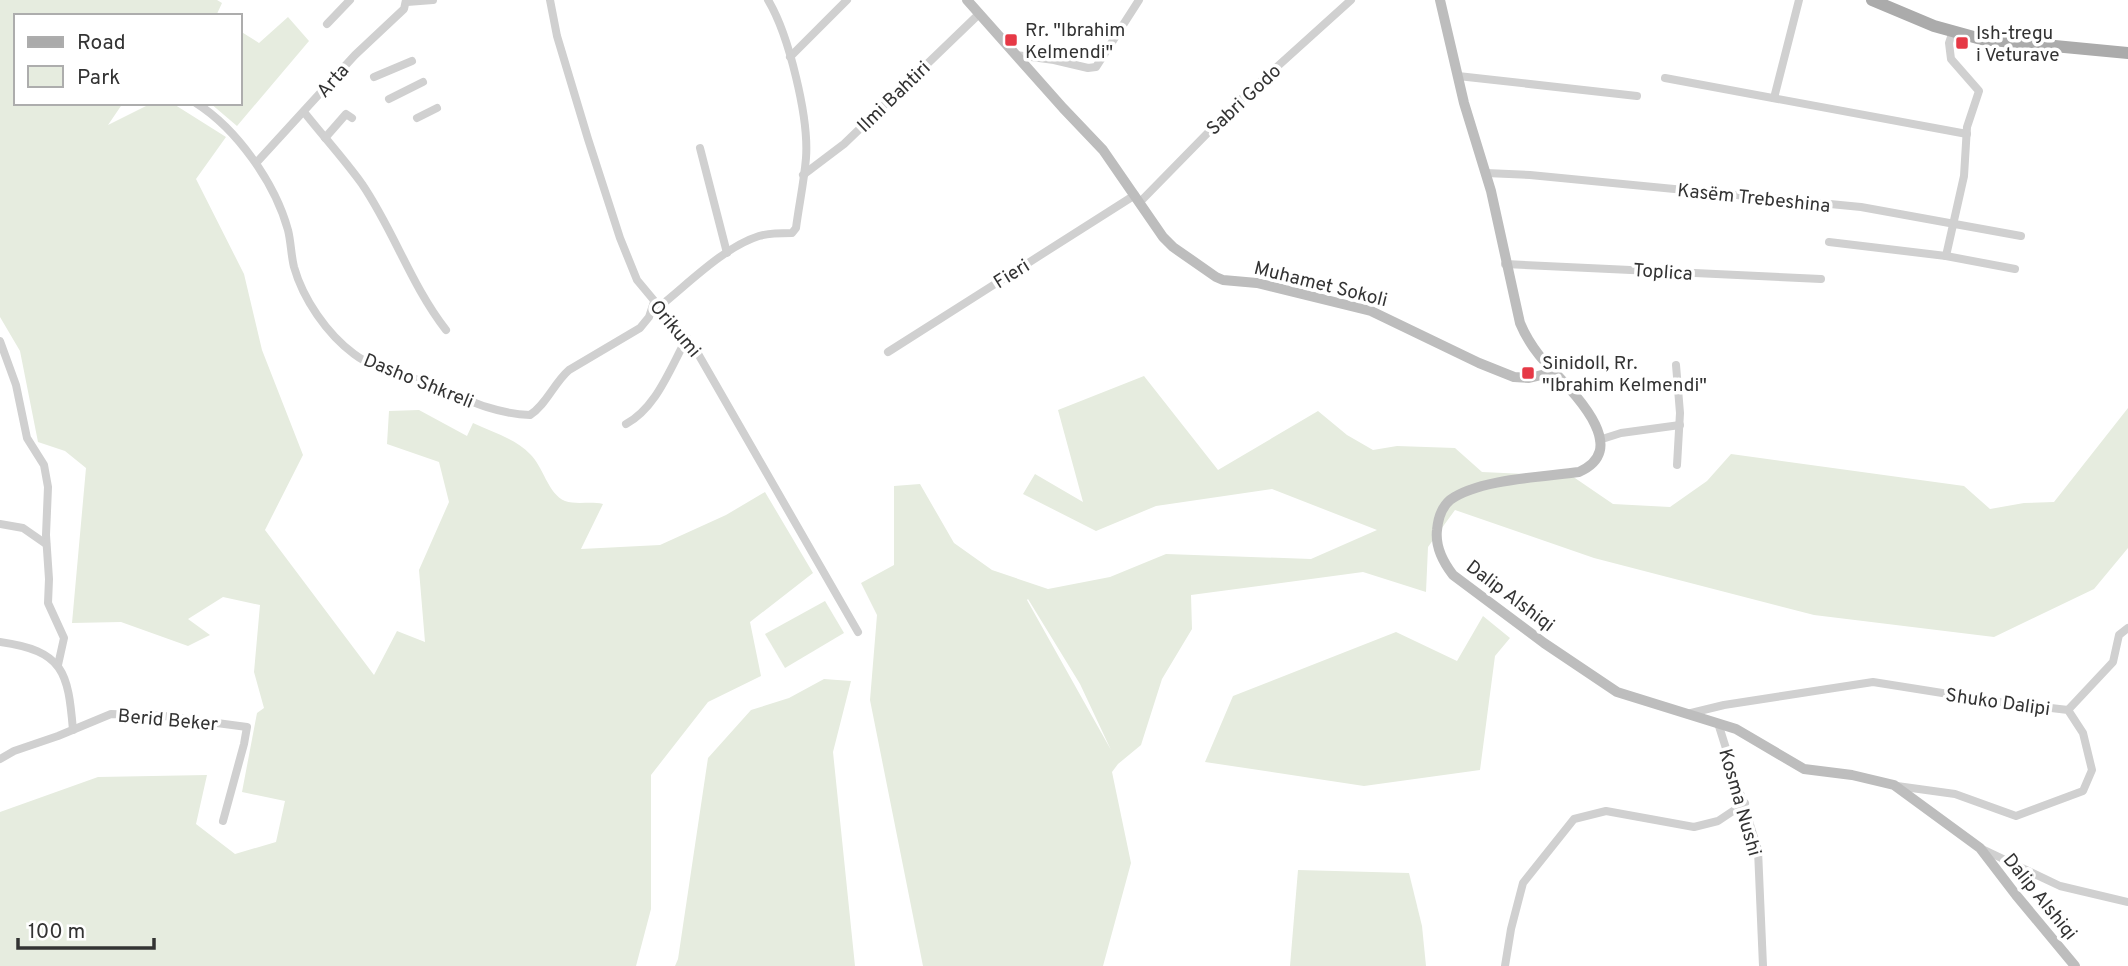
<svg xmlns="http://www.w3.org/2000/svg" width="2128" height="966" viewBox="0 0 2128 966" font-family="Overpass,sans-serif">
<rect width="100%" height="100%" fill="#fff"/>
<!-- green -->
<g fill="#e6ecdf" fill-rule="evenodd">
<path d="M0 0H217L222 3 216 16H16V103H123L108 125 152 103H172L226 137 196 179 244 274 262 350 303 455 265 530 374 675 397 631 425 642 419 570 449 502 439 462 387 444 389 411 419 410 467 436 473 423C492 432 516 439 530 454 543 466 548 494 565 501 576 505 591 501 603 504L581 549 660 545 726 515 765 492 813 573 750 622 761 676 708 702 651 775V909L636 966H0V812L98 777 207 775 196 824 235 854 276 842 285 801 242 792 257 713 264 708 254 672 260 605 223 597 188 619 210 635 188 646 121 622 72 623 86 468 65 451 38 442 20 351 0 317Z"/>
<path d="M288 17 309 41 237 126 210 103H240V31L259 43Z"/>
<path d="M1144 376 1218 470 1318 411 1347 435 1373 450 1397 446 1455 448 1482 472 1572 476 1613 504 1670 507 1707 481 1731 454 1964 486 1990 509 2024 503 2054 502 2128 408V548L2094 589 1994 637 1814 615 1594 558 1455 510 1428 547 1426 592 1363 572 1191 595 1192 629 1162 679 1141 745 1118 764 1112 772 1131 863 1103 966H923L870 700 877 615 861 583 894 565V486L920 484 954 543 992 570 1048 589 1110 577 1166 554 1311 559 1377 530 1272 489 1156 506 1096 531 1023 494 1035 474 1083 502 1058 410ZM1028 599 1080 684 1111 750 1027 600Z"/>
<path d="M825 601 844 633 785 668 765 634Z"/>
<path d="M1483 616 1510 638 1495 656 1480 770 1364 786 1205 762 1233 696 1396 632 1457 661Z"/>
<path d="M824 679 851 681 833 752 855 966H675L678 959 708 758 751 710 789 698Z"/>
<path d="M1298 870 1409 873 1422 926 1426 966H1290Z"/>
</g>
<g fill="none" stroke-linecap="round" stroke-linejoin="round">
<!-- street -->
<g stroke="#d0d0d0" stroke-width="8">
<path d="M550 0 557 36 588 139 620 238 637 280 697 352 858 632"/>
<path d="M407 2 433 0"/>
<path d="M327 24 350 0"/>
<path d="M1016 55 1054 60 1088 68 1096 67 1139 0"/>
<path d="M790 57 847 0"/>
<path d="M1458 76 1637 96"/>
<path d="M374 77 412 61"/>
<path d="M1665 78 1967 134"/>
<path d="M1774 98 1799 0"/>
<path d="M389 99 423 82"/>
<path d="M196 103C237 129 275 183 288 230 291 242 291 255 294 267 303 299 327 334 354 354 375 370 400 372 423 382 457 395 492 414 530 415 546 405 554 383 569 370L640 328 649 317 654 302"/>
<path d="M304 112C323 136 344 159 362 184 394 231 411 285 446 330"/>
<path d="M417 118 437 108"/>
<path d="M325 138 346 114 352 118"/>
<path d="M700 148 727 253"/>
<path d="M257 162 355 55 404 9 406 0"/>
<path d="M1486 173 1530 175 1861 207 2021 236"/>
<path d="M803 175 844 144 979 14"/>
<path d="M1140 202 1237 103 1351 0"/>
<path d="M1829 242 1946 256 2015 269"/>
<path d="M1946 256 1964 176 1967 127 1979 91 1951 59 1949 43 1953 31"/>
<path d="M1505 264 1821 279"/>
<path d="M659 307C688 284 724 247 759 236 769 233 781 233 792 233L796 228C799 205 804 182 806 158 809 118 789 35 768 0"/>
<path d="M0 341 16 385 27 438 44 465 48 487 46 535 49 579 48 603 64 638 58 665"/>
<path d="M888 352 1135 195"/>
<path d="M1676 365 1680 413 1677 465"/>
<path d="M626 424C657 407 670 368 687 338"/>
<path d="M1599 440 1621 433 1680 425"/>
<path d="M0 524 23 528 46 544"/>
<path d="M0 642C64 651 68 672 73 730"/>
<path d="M2068 710 2113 662 2119 635 2128 628"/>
<path d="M1687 714 1724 705 1873 682 1999 702 2068 710 2083 733 2092 770 2083 791 2016 816 1955 794 1897 786"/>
<path d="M1718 723 1758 850 1763 966"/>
<path d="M0 759 14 751 58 736 111 714 164 716 247 727 244 744 223 821"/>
<path d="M1980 848 2060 886 2128 902"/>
<path d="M1505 966 1511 929 1523 883 1574 819 1606 811 1694 827 1718 821 1745 803"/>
</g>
<!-- secondary -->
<g stroke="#bdbdbd" stroke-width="10">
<path d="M967 0 1063 108 1103 150 1163 237 1173 247 1216 277 1223 280 1257 283 1371 311 1479 363 1514 377 1529 378 1554 372"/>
<path d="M1440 0 1464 103 1491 191 1520 323C1525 335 1531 345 1539 355 1559 380 1638 446 1579 472 1544 477 1479 479 1450 500 1442 507 1438 519 1437 530 1435 547 1443 562 1453 575L1544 643 1617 692 1736 729 1804 769 1852 775 1894 785 1980 848 2016 895 2075 966"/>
</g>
<!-- primary -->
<path stroke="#ababab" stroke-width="12" d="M1872 0 1934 26 1981 39 2128 53"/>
</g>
<!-- markers -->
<g fill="#e63946" stroke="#fff" stroke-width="2.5">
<rect x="1004" y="33" width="14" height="14" rx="3.5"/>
<rect x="1955" y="36" width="14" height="14" rx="3.5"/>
<rect x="1521" y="366" width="14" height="14" rx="3.5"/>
</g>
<g text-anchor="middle" stroke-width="7" stroke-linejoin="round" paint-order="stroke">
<!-- poi labels -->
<g font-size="19" fill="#333" stroke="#fff" text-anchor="start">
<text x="1025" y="36">Rr. "Ibrahim<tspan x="1025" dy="22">Kelmendi"</tspan></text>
<text x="1976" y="39">Ish-tregu<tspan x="1976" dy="22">i Veturave</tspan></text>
<text x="1542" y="369">Sinidoll, Rr.<tspan x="1542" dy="22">"Ibrahim Kelmendi"</tspan></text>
</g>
<!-- street labels -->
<g font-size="19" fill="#333" stroke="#fff">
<text transform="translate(332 80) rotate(-48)" y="7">Arta</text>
<text transform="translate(893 96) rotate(-44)" y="7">Ilmi Bahtiri</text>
<text transform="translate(1243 99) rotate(-43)" y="7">Sabri Godo</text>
<text transform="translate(1754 197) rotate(6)" y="7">Kasëm Trebeshina</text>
<text transform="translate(1663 271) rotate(4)" y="7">Toplica</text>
<text transform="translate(1011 273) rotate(-32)" y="7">Fieri</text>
<text transform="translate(1321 283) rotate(14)" y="7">Muhamet Sokoli</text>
<text transform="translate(676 328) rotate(50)" y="7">Orikumi</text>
<text transform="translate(419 380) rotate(22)" y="7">Dasho Shkreli</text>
<text transform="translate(1511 595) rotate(37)" y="7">Dalip Alshiqi</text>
<text transform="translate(1998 701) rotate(8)" y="7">Shuko Dalipi</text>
<text transform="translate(168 719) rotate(5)" y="7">Berid Beker</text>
<text transform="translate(1741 802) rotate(74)" y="7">Kosma Nushi</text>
<text transform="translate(2041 896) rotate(51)" y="7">Dalip Alshiqi</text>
</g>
</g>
<!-- legend -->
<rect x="14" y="14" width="228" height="91" fill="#ffffff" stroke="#adadad" stroke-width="2"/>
<rect x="28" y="37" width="35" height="10" fill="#ababab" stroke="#adadad" stroke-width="2"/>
<text x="77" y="49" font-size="21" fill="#333333">Road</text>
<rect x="28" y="66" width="35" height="21" fill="#e6ecdf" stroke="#adadad" stroke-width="2"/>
<text x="77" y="84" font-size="21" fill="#333333">Park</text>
<!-- scale -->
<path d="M18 938v10h136v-10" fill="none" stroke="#333333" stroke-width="3.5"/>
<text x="28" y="938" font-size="21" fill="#333333" stroke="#ffffff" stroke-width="5" paint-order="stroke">100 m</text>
</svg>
